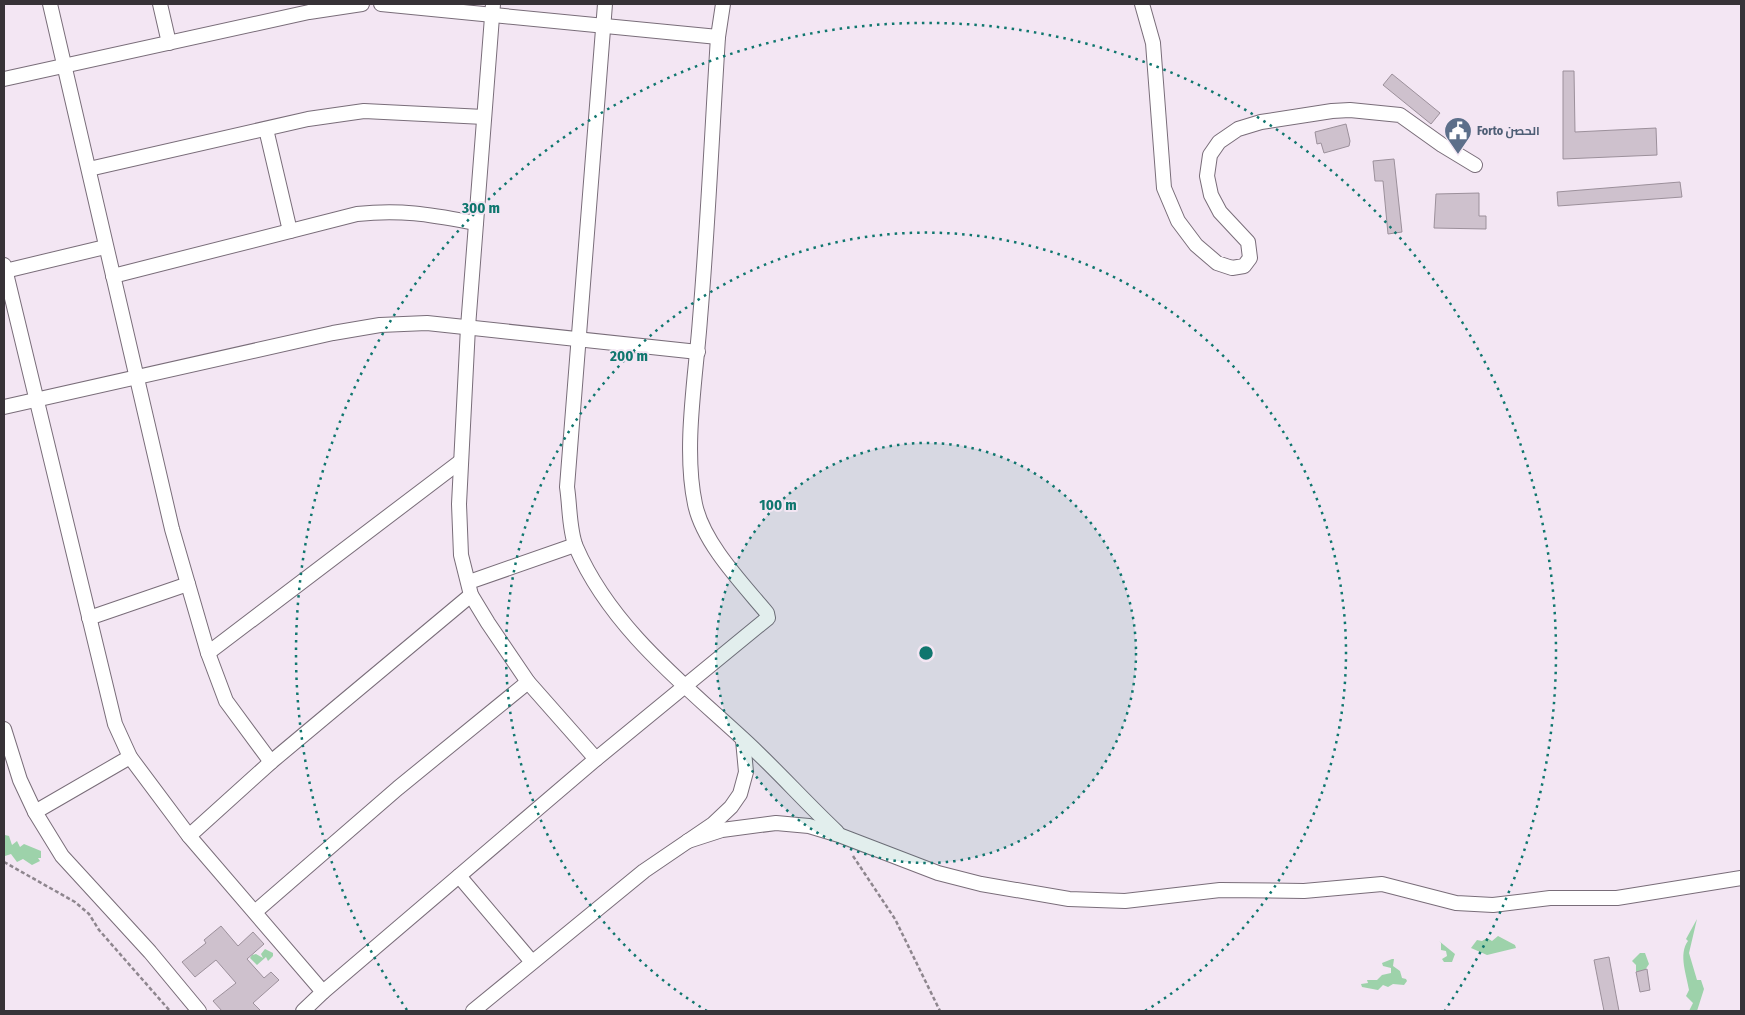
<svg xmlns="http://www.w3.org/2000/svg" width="1745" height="1015" viewBox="0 0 1745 1015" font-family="'Fira Sans Condensed',Cairo,sans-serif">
<rect width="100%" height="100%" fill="#f3e6f3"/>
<!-- green -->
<g fill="#9dd2aa">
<path d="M5 835 9 836 12 845 17 841 20 847 24 844 41 851V858H38L40 861 32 865 23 859 17 862 11 854 5 856Z"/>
<path d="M1697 919 1689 953 1697 980H1701L1704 989 1697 1011H1689L1693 1003 1686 996 1689 990C1687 976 1678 954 1688 941L1686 939Z"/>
<path d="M1498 936 1515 945 1516 948 1487 955 1471 948 1477 940 1482 941 1487 938 1492 941Z"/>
<path d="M1439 941 1455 954 1452 962H1444L1442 959 1447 956 1446 951 1441 950V943Z"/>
<path d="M265 949 273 953V956L268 961 266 957 257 965 250 958 252 955 256 954 263 958 261 954Z"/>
<path d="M1640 953H1645L1649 964 1645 970 1636 972V965L1632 961Z"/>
<path d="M1392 959H1394L1393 966 1400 971 1402 978 1406 979 1407 981 1404 985 1393 984 1388 987 1383 985 1378 990 1362 987 1361 984 1368 983 1367 980H1377L1382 975 1391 973V968L1383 966 1382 963Z"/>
</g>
<!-- building -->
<g fill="#cec1cd" stroke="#9c909b">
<path d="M1563 71H1574L1575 132 1656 128 1657 155 1563 159Z"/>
<path d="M1392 74 1440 113 1431 124 1383 85Z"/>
<path d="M1346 124 1350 141 1349 146 1324 153 1321 143 1317 144 1315 132Z"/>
<path d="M1394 159 1402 232 1388 234 1383 181H1375L1373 161Z"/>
<path d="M1680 182 1682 197 1558 206 1557 192Z"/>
<path d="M1479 193V216H1486V229L1434 228 1436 194Z"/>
<path d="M221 926 238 946 253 932 264 944 247 959 264 978 271 972 279 980 253 1003 261 1011H222L213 1001 236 983 216 960 195 977 182 962 206 943 204 940Z"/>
<path d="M1609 957 1616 995 1619 1011H1604L1594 960Z"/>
<path d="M1647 969 1650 990 1640 992 1636 972Z"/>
</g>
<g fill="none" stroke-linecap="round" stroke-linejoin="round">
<defs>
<g id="minor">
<path d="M50 4 172 529 208 653 226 701 271 762"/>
<path d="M160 4 169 43"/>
<path d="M381 4 718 37"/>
<path d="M493 4 468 327 459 504 461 555 471 595 488 623 528 682 596 759"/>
<path d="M605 4 567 487C570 506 569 530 576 547 610 626 681 682 742 738 775 768 805 802 837 832"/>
<path d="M1142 4 1153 43 1164 188 1178 221 1196 245 1217 263 1232 268 1244 266 1250 258 1248 242 1220 212 1211 195 1207 176 1210 155 1219 142 1238 129 1261 122 1332 111 1350 110 1400 115 1442 145 1475 165"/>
<path d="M4 79 309 12 362 4"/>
<path d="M266 129 290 231"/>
<path d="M89 169 308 119 364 111 484 117"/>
<path d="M4 265 115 724 130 757 189 836 323 992 596 759 768 618 767 613C742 583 703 543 695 504 683 448 696 376 700 319 708 225 712 131 718 37L723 4"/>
<path d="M5 271 105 247"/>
<path d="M113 276 357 214C403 209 432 215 476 223"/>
<path d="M4 407 333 333 380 325 427 323 698 352"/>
<path d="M469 582 575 545"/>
<path d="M89 618 188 584"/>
<path d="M208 653 461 461"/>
<path d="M4 729 20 780 35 812 62 856 150 952 199 1011"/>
<path d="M35 812 130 757"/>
<path d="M189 836 271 762 471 595"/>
<path d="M688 841 722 830 776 823 809 826 839 835 938 873 981 884 1069 899 1125 901 1220 890 1304 891 1382 884 1456 903 1493 905 1550 898H1617L1741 878"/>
<path d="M459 876 532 962"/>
<path d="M255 912 398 788 528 682"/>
<path d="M303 1011 323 992"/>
<path d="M473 1011 644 871 713 824 731 807 740 794 746 772 743 740"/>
</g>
</defs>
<!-- minor casing -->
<use href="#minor" stroke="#796d79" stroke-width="16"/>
<!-- path -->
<g stroke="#8e868e" stroke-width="2.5" stroke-dasharray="4 2.5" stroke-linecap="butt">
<path d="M853 856 895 919 940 1011"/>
<path d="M4 862 75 902 89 914 99 930 170 1011"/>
</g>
<!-- minor -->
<use href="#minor" stroke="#fff" stroke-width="14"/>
</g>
<!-- distance rings -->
<circle cx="926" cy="653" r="210" fill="#0f766e" fill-opacity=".12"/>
<g fill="none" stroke="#0f766e" stroke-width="2.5" stroke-dasharray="2.5 5">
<circle cx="926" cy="653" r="210"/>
<path d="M707 1011A420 420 0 1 1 1145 1011"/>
<path d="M407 1010A630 630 0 1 1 1445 1010"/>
</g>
<!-- icons -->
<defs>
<symbol id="civic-pin" viewBox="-11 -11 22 30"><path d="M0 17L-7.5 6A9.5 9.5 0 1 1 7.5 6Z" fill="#5c6f8a" stroke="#f3e6f3"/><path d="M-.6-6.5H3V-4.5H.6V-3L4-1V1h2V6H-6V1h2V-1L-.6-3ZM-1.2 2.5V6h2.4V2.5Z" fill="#fff"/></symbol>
</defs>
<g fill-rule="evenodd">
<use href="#civic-pin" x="1442" y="115" width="32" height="43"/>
</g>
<g text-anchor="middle" stroke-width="4" stroke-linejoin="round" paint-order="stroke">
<!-- service labels -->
<g font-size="12" font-weight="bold" fill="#4e5e75" stroke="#f3e6f3" text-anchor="start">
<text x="1477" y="135">Forto الحصن</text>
</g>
</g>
<circle cx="926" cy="653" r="8" fill="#0f766e" stroke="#f3e6f3" stroke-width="2.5"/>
<g font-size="15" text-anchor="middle" font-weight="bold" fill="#0f766e" stroke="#f3e6f3" stroke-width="4" stroke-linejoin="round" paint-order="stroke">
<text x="481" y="213">300 m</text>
<text x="629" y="361">200 m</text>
<text x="778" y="510">100 m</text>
</g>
<!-- border -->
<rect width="1745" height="1015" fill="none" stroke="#373237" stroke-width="10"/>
</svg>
